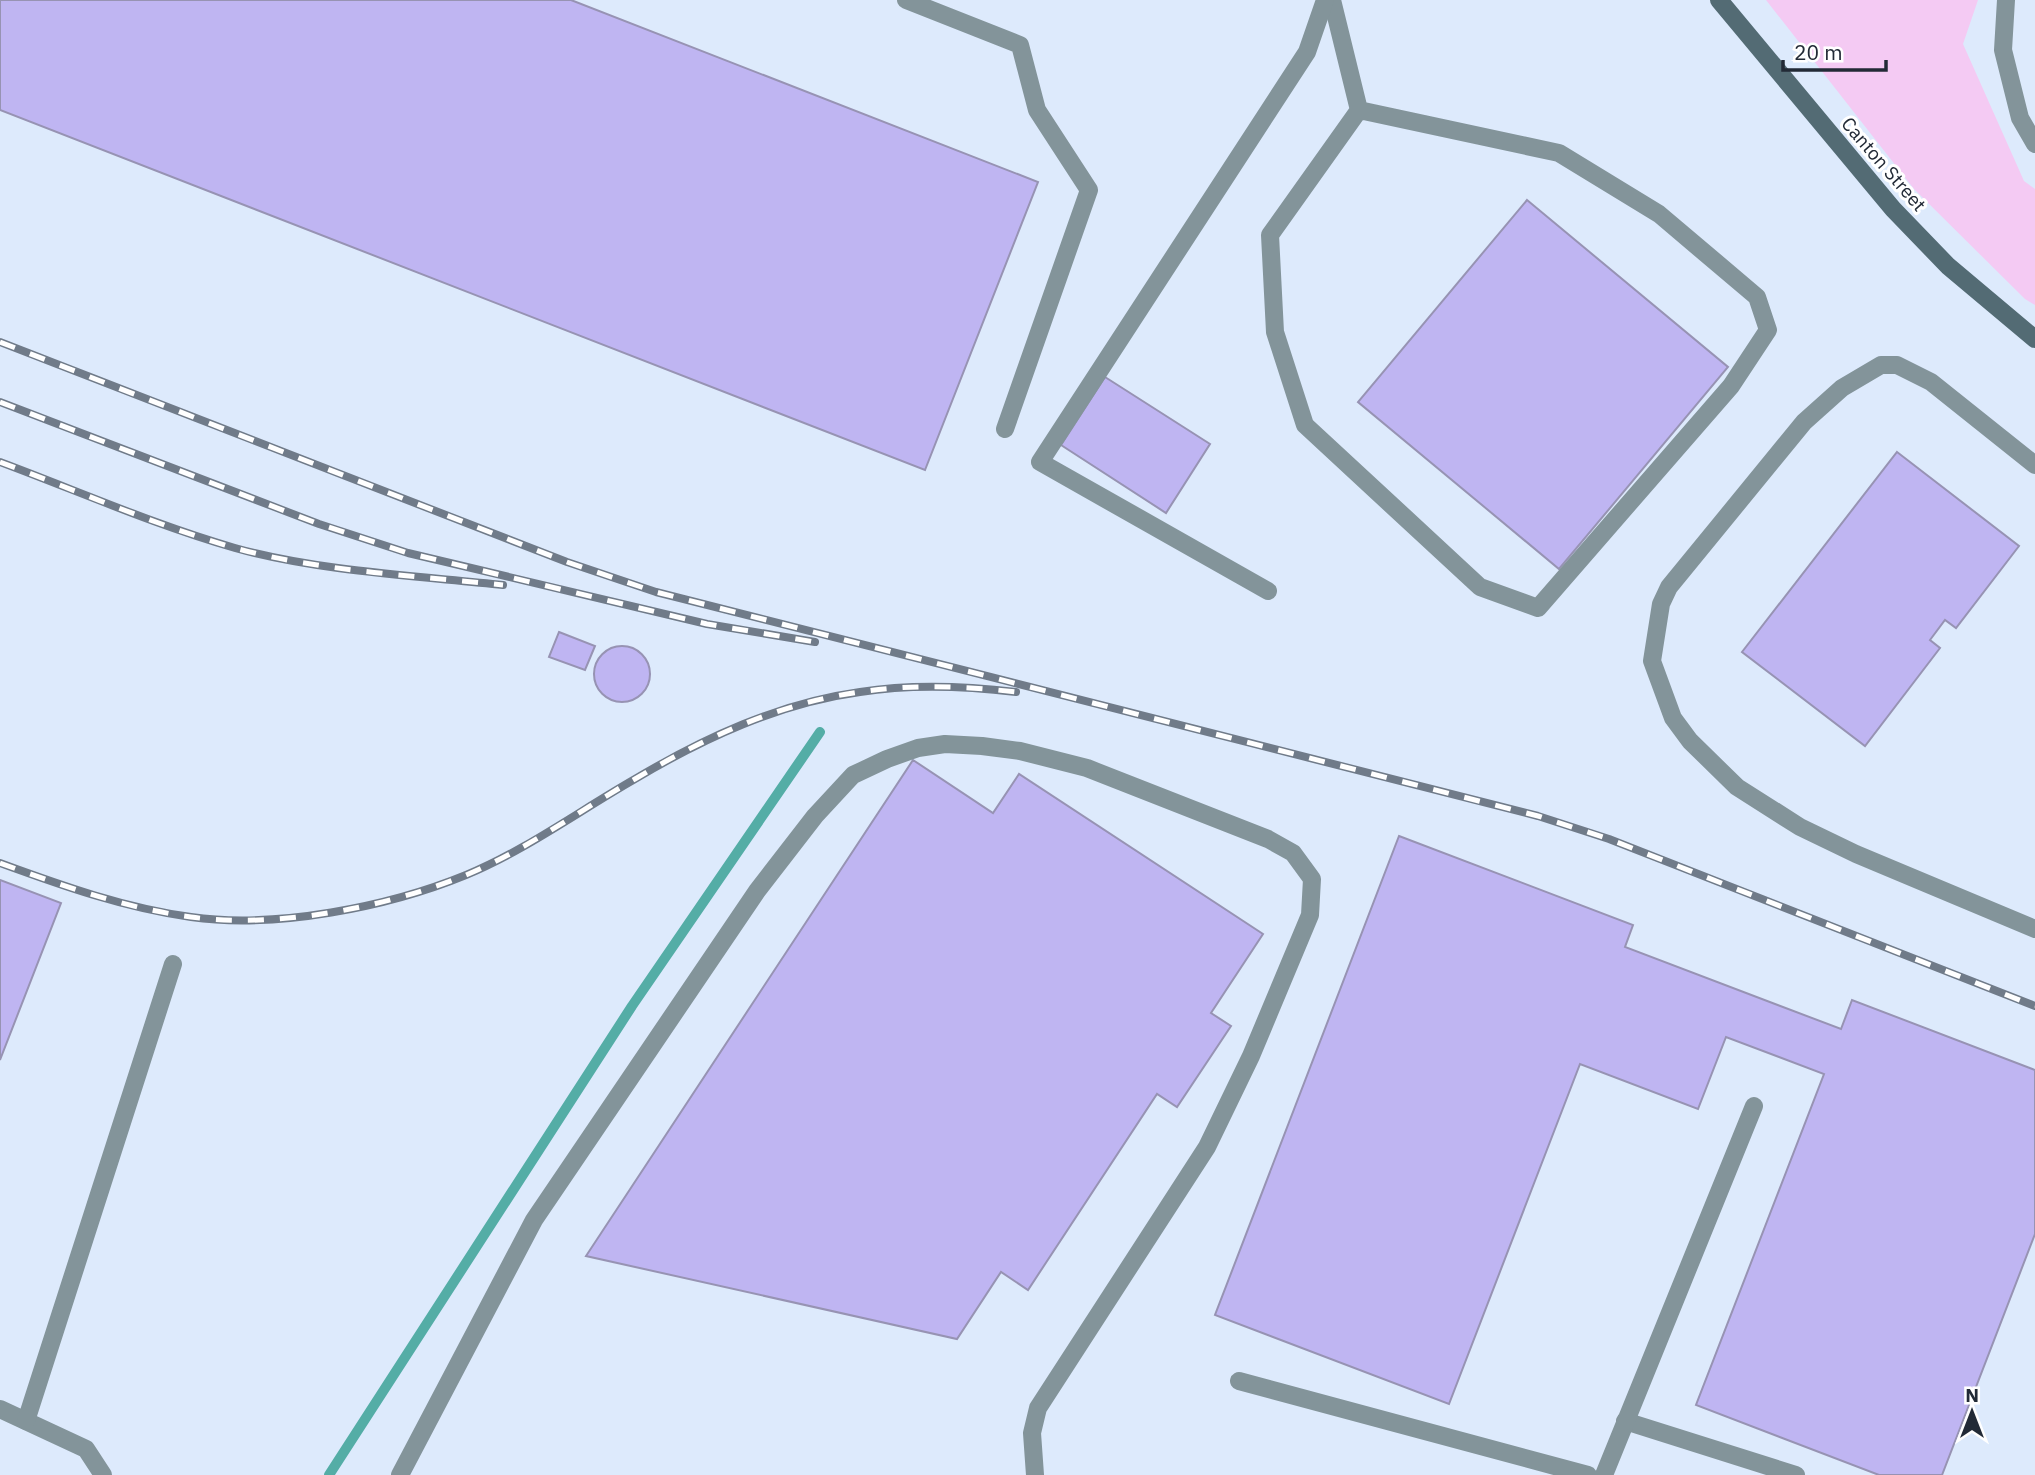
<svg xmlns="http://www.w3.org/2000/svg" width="2035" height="1475" viewBox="0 0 2035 1475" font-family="'IBM Plex Sans',sans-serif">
<rect width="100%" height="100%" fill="#ddeafc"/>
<!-- green -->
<path fill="#f4caf3" d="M1766 0H1978L1963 44 2024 181 2035 189V305L2025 299 1914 189Z"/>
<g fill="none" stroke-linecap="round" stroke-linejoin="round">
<!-- stream -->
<path stroke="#54ada6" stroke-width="10" d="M329 1475 632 1006 820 732"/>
</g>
<!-- building -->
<g fill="#bfb5f2" stroke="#9793b3" stroke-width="2">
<path d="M0 0H571L1038 182 925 470 0 110Z"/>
<path d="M1527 200 1728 367 1559 569 1358 402Z"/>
<path d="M1105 377 1210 444 1166 513 1061 445Z"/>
<path d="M1897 452 2019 546 1956 628 1945 620 1930 640 1940 648 1865 746 1742 652Z"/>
<path d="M559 632 595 646 585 670 549 657Z"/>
<circle cx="622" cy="674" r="28"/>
<path d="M913 760 993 813 1019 774 1263 934 1211 1013 1231 1026 1177 1107 1157 1094 1028 1290 1001 1272 957 1339 586 1256Z"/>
<path d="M1399 836 1633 925 1625 947 1841 1029 1852 1000 2035 1070V1234L1942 1475H1879L1696 1405 1824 1074 1726 1037 1698 1109 1580 1064 1449 1404 1215 1315Z"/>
<path d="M0 880 61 903 0 1060Z"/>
</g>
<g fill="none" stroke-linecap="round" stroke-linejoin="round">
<!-- lane -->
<g stroke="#83949a" stroke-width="18">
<path d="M906 0 1020 45 1037 110 1089 190 1005 429"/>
<path d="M1332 0 1359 110 1559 153 1659 214 1757 297 1768 330 1731 386 1538 608 1480 587 1305 425 1275 332 1270 235 1359 110"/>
<path d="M2006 0 2003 50 2020 118 2035 144"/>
<path d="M2035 465 1931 382 1897 365H1881L1842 388 1804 422 1669 587 1661 604 1652 661 1673 718 1690 741 1737 787 1800 827 1856 854 2035 929"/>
<path d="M1268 591 1040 462 1307 52 1325 0"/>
<path d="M1239 1381 1588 1475"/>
<path d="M0 1409 86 1449 103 1475"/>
<path d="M26 1421 173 964"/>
<path d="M1625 1421 1796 1475"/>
<path d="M400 1475 534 1220 757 891 815 816 853 775 887 759 918 748 945 744 982 746 1020 751 1087 768 1268 839 1293 853 1312 879 1310 915 1251 1056 1207 1147 1038 1408 1032 1433 1035 1475"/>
<path d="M1604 1475 1754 1106"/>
</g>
<!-- secondary -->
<path stroke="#536b74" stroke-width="18" d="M1719 0 1893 209 1948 266 2035 339"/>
<defs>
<g id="rail">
<path d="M0 342 567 562 656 592 1538 816 1609 839 2035 1006"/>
<path d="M0 402 319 524 408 553 707 624 815 642"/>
<path d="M0 462C78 491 155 525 235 548 317 571 418 576 503 585"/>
<path d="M0 863C63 886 125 908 191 917 276 929 388 907 466 875 526 850 579 811 635 779 704 738 779 703 860 692 911 684 964 686 1016 692"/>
</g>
</defs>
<!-- rail casing -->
<use href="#rail" stroke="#707b89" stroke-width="8"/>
<!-- rail -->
<use href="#rail" stroke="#fff" stroke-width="5" stroke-dasharray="16" stroke-linecap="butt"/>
</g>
<g text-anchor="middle" stroke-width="6" stroke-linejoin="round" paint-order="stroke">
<!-- street labels -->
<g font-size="19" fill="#222a36" stroke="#fff">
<text transform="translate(1884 164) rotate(49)" y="7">Canton Street</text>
</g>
</g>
<!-- north arrow -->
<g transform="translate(1972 1412)" stroke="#ffffff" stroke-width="5" paint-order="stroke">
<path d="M0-5L12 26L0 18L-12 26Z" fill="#222a36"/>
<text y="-10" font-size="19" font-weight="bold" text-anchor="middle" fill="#222a36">N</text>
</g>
<!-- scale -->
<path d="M1783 60v10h103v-10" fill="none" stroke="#222a36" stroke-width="3.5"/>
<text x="1794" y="60" font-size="21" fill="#222a36" stroke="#ffffff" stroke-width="5" paint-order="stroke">20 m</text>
</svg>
